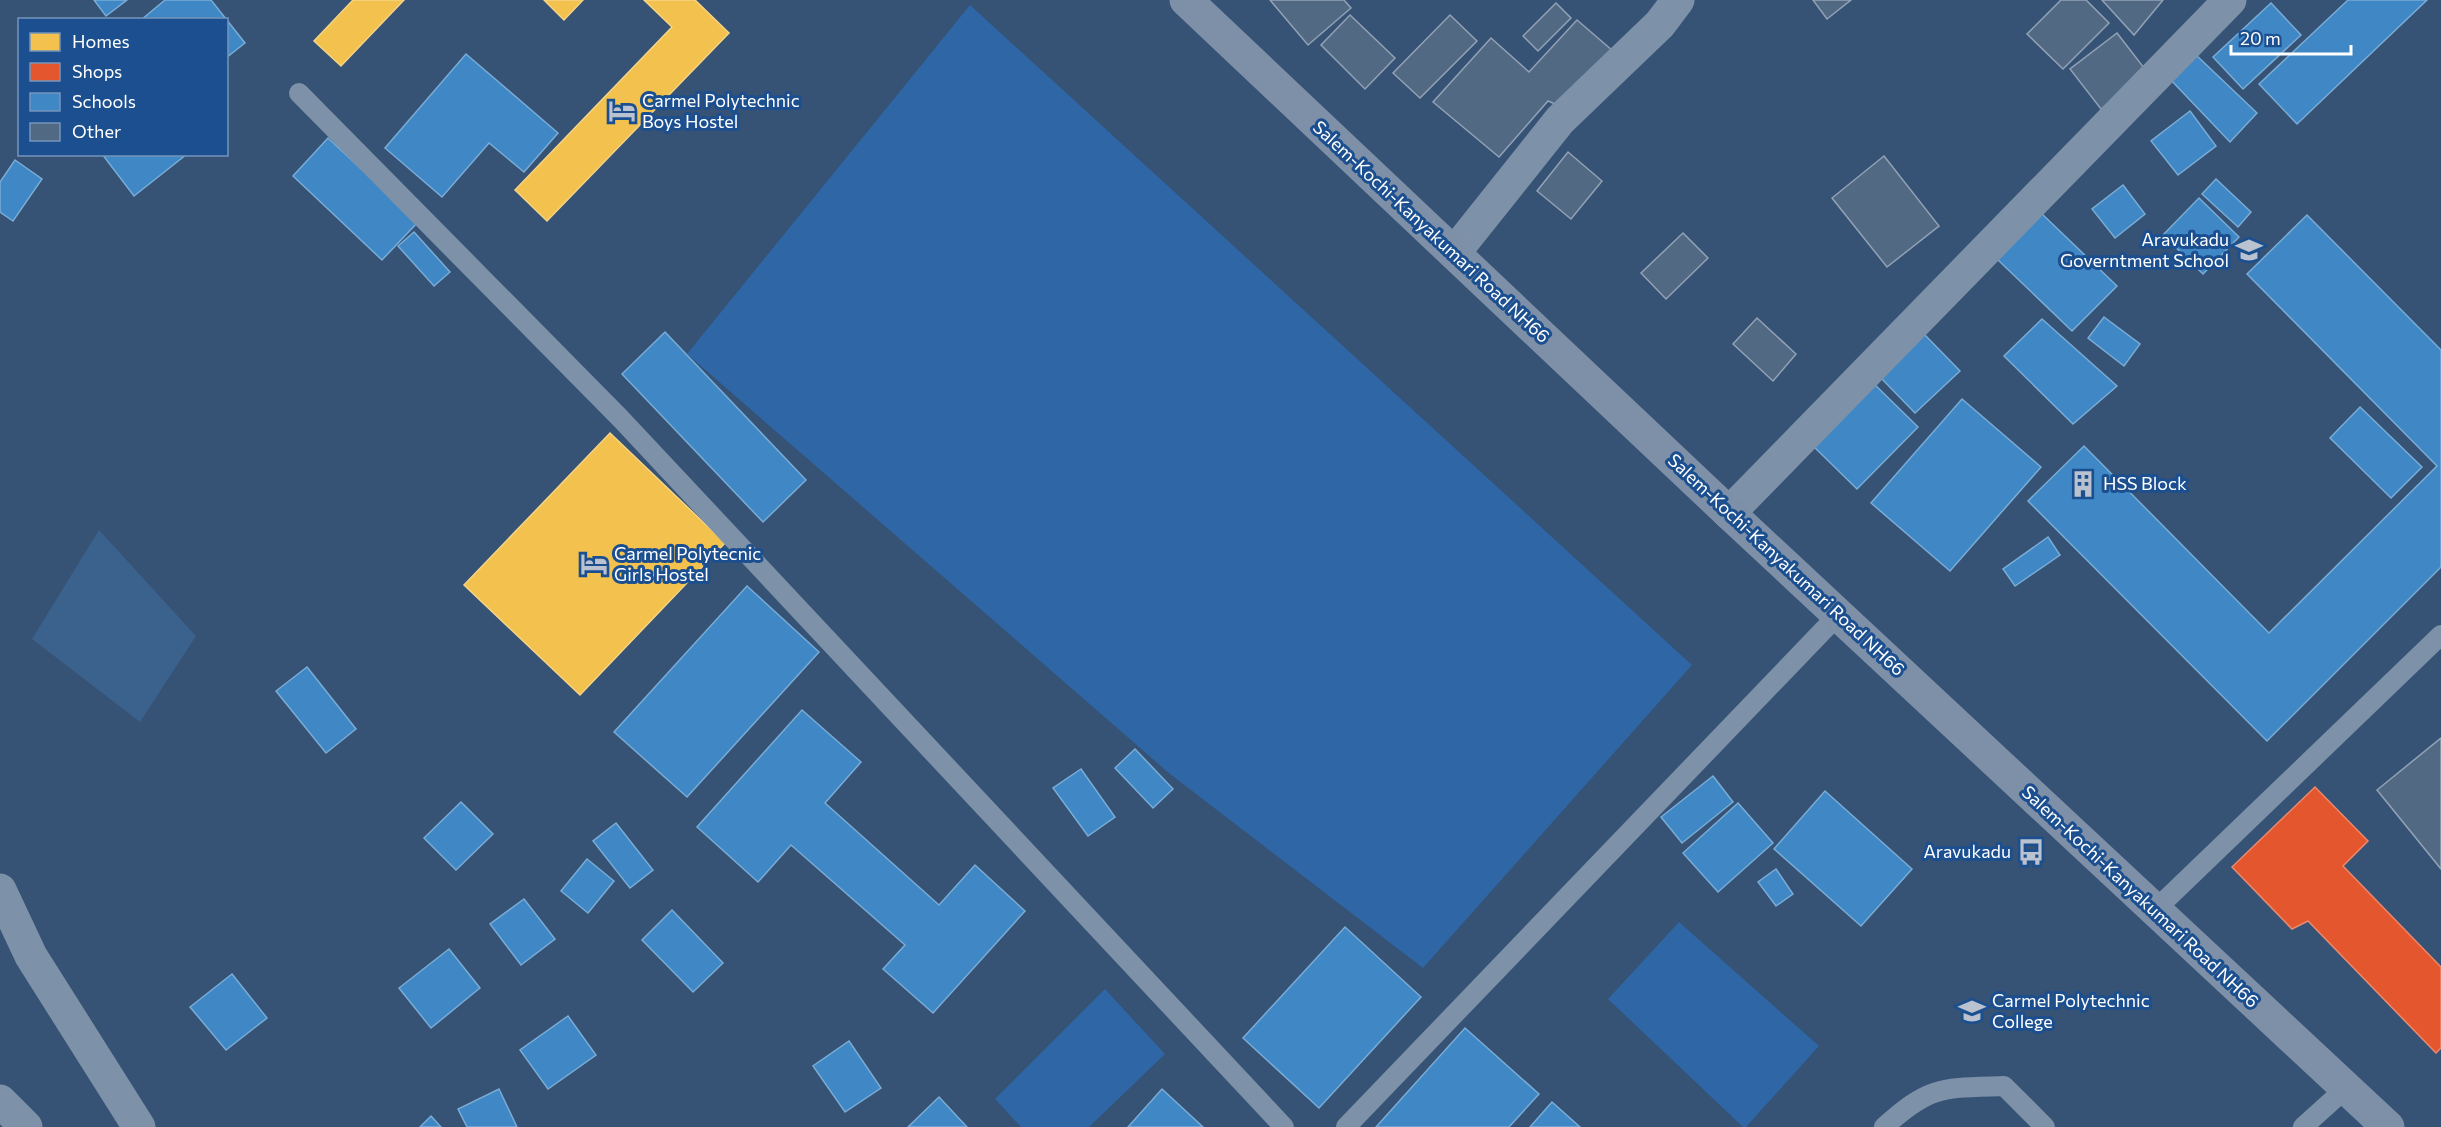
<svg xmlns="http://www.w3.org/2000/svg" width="2441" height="1127" viewBox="0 0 2441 1127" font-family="Commissioner,sans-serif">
<rect width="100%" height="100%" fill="#365274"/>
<!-- green -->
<g fill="#2f66a5">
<path d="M970 5 1692 665 1423 968 1170 774 687 354Z"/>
<path d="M1679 922 1819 1046 1746 1127H1743L1608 999Z"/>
<path d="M1105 989 1165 1054 1089 1127H1021L995 1099Z"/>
</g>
<!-- water -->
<path fill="#3b618d" d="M99 530 196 636 140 722 32 639Z"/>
<!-- homes -->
<g fill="#f2c14e" stroke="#f6d483" stroke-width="1.5">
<path d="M353 0H404L341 66 314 41Z"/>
<path d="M544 0H583L564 20Z"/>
<path d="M644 0H695L729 33 547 221 515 190 672 27Z"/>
<path d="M610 433 725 543 580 695 464 585Z"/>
</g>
<!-- shops -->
<path fill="#e4572e" stroke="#ec896d" stroke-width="1.5" d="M2315 787 2368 841 2343 866 2441 967V1048L2436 1053 2308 921 2292 929 2232 867Z"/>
<!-- schools -->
<g fill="#3f88c5" stroke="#79acd6" stroke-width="1.5">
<path d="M94 0H127L106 16Z"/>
<path d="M165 0H211L245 43 226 58V20H141Z"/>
<path d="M2348 0H2427L2297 124 2259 84Z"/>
<path d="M2271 3 2301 35 2243 89 2213 57Z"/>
<path d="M466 54 558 133 524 172 489 143 442 197 385 148Z"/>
<path d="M2195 54 2257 113 2230 142 2169 78Z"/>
<path d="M2190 111 2216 146 2178 175 2151 141Z"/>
<path d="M328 138 418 222 382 260 293 176Z"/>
<path d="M102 154H187L134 196Z"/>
<path d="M15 160 42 179 13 221 0 212V182Z"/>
<path d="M2216 179 2251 212 2238 227 2202 194Z"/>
<path d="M2123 185 2145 214 2115 238 2092 209Z"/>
<path d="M2199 198 2239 237 2203 274 2163 235Z"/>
<path d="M2041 213 2117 286 2072 331 1997 259Z"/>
<path d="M2307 215 2441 350V567L2267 741 2028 501 2084 446 2269 633 2437 466 2247 274Z"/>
<path d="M414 232 450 272 434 286 398 246Z"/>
<path d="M2104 317 2140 344 2124 366 2088 338Z"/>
<path d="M2042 319 2117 386 2073 424 2004 356Z"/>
<path d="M665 332 806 480 763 522 622 374Z"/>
<path d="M1924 334 1960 371 1915 413 1880 377Z"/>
<path d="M1868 378 1918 427 1857 489 1808 441Z"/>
<path d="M1962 399 2041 467 1950 571 1871 503Z"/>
<path d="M2360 407 2422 467 2391 498 2330 438Z"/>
<path d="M2048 537 2060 555 2015 586 2003 569Z"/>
<path d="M747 586 819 652 687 797 614 732Z"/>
<path d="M307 667 356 729 326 753 276 691Z"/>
<path d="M802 710 861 762 825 803 939 905 975 865 1025 911 933 1013 883 969 905 945 791 845 758 882 697 827Z"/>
<path d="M1135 749 1173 789 1153 808 1115 768Z"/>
<path d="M1081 769 1115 817 1088 836 1053 788Z"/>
<path d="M1713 776 1733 802 1682 843 1661 817Z"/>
<path d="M1825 791 1912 869 1861 926 1774 849Z"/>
<path d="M461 802 493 834 456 870 424 838Z"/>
<path d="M1738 803 1773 843 1718 892 1683 853Z"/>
<path d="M616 823 653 870 630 888 593 841Z"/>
<path d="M587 859 614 881 588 913 561 891Z"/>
<path d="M1776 869 1793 894 1776 906 1758 882Z"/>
<path d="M524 899 555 939 521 965 490 924Z"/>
<path d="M672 910 723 963 693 992 642 940Z"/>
<path d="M1345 927 1421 997 1319 1108 1243 1038Z"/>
<path d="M449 949 480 988 431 1028 399 988Z"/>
<path d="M232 974 267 1018 226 1050 190 1007Z"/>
<path d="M568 1016 596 1055 548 1089 520 1050Z"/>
<path d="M1465 1028 1539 1094 1509 1127H1376Z"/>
<path d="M849 1041 881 1088 845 1112 813 1066Z"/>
<path d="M499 1089 517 1127H467L458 1109Z"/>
<path d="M1162 1089 1203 1127H1128Z"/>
<path d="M939 1097 967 1127H908Z"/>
<path d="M1552 1102 1580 1127H1530Z"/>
<path d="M431 1116 441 1127H420Z"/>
</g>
<!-- building -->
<g fill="#526984" stroke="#92a2b6" stroke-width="1.5">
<path d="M1270 0H1344L1351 8 1308 45Z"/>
<path d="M1813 0H1851L1827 19Z"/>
<path d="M2061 0H2086L2109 23 2063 69 2027 34Z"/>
<path d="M2102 0H2163L2134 35Z"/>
<path d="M1556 3 1571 18 1538 51 1523 36Z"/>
<path d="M1350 15 1395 58 1365 89 1321 45Z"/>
<path d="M1450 15 1477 41 1420 98 1393 73Z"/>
<path d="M1577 20 1613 51 1560 106 1548 101 1499 157 1433 102 1491 38 1529 72Z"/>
<path d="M2117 33 2148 73 2101 109 2070 69Z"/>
<path d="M1568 152 1602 181 1571 219 1537 191Z"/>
<path d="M1884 156 1939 226 1887 267 1832 198Z"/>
<path d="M1683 233 1708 258 1666 299 1641 273Z"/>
<path d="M1757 318 1796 354 1773 381 1733 344Z"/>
<path d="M2441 738V869L2377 790Z"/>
</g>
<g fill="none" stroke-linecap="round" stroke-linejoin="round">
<!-- service -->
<g stroke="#7d92a8" stroke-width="20">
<path d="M299 93 621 419 1284 1127"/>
<path d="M2154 911 2441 635"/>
<path d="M1346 1127 1839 614"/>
<path d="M1884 1127C1930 1085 1943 1088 2004 1086L2045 1127"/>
<path d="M2303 1127 2345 1089"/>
</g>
<!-- minor -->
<g stroke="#7d92a8" stroke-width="33">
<path d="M1454 253 1560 120 1660 24 1678 0"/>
<path d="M1729 513 2230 0"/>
<path d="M0 890 31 956 139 1127"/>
<path d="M0 1101 26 1127"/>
</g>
<!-- trunk -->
<path stroke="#7e90a7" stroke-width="33" d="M1186 0 1729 513 2388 1127"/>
</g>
<!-- icons -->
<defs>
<symbol id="hotel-bare" viewBox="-9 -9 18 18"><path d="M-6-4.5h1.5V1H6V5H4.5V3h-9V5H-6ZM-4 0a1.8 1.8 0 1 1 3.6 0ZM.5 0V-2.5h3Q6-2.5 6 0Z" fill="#b9c2ce" stroke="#1b4f8f" stroke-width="2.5" paint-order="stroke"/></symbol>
<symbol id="school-bare" viewBox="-9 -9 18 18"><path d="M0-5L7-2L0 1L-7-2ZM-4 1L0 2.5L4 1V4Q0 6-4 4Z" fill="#b9c2ce" stroke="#1b4f8f" stroke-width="2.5" paint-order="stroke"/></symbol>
<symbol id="building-bare" viewBox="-9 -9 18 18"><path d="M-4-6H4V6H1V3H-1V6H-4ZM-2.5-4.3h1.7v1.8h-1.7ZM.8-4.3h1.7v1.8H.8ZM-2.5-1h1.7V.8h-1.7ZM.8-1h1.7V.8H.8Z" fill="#b9c2ce" stroke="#1b4f8f" stroke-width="2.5" paint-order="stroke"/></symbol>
<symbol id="bus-bare" viewBox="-9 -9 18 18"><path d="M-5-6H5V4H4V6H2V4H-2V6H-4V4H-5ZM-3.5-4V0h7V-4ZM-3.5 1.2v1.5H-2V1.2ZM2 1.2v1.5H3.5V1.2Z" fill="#b9c2ce" stroke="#1b4f8f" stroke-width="2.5" paint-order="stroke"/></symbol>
<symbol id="university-bare" viewBox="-9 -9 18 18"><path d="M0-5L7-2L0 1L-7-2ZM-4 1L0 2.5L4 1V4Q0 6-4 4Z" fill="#b9c2ce" stroke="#1b4f8f" stroke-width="2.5" paint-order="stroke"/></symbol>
</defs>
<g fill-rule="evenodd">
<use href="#hotel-bare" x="603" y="92" width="38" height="38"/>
<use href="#school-bare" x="2230" y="231" width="38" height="38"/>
<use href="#building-bare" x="2064" y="465" width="38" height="38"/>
<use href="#hotel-bare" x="575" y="545" width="38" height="38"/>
<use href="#bus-bare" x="2012" y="833" width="38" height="38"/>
<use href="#university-bare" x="1953" y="992" width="38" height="38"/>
</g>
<g text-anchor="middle" stroke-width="6" stroke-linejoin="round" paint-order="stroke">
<!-- poi labels -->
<g font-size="18" fill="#fff" stroke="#1b4f8f" text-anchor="start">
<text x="642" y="107">Carmel Polytechnic<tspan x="642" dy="21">Boys Hostel</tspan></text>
<text x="2229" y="246" text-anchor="end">Aravukadu<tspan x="2229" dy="21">Governtment School</tspan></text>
<text x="2103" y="490">HSS Block</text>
<text x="614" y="560">Carmel Polytecnic<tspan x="614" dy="21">Girls Hostel</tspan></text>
<text x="2011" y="858" text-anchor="end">Aravukadu</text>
<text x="1992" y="1007">Carmel Polytechnic<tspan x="1992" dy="21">College</tspan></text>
</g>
<!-- street labels -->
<g font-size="18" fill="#fff" stroke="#1b4f8f">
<text transform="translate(1431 232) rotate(43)" y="6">Salem-Kochi-Kanyakumari Road NH66</text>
<text transform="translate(1786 565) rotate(43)" y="6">Salem-Kochi-Kanyakumari Road NH66</text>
<text transform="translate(2140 897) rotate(43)" y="6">Salem-Kochi-Kanyakumari Road NH66</text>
</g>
</g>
<!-- legend -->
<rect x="18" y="18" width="210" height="138" fill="#1b4f8f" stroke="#7695bc" stroke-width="1.5"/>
<rect x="30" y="33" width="30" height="18" fill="#f2c14e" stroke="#7695bc" stroke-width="1.5"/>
<text x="72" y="48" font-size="18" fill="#ffffff">Homes</text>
<rect x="30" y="63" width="30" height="18" fill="#e4572e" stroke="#7695bc" stroke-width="1.5"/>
<text x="72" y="78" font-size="18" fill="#ffffff">Shops</text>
<rect x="30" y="93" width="30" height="18" fill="#3f88c5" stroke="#7695bc" stroke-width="1.5"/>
<text x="72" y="108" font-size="18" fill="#ffffff">Schools</text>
<rect x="30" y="123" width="30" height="18" fill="#526984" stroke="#7695bc" stroke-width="1.5"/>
<text x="72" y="138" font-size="18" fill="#ffffff">Other</text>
<!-- scale -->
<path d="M2231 45v9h120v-9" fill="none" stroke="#ffffff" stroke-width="3"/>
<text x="2240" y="45" font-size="18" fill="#ffffff" stroke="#1b4f8f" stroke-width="4.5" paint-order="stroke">20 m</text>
</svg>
